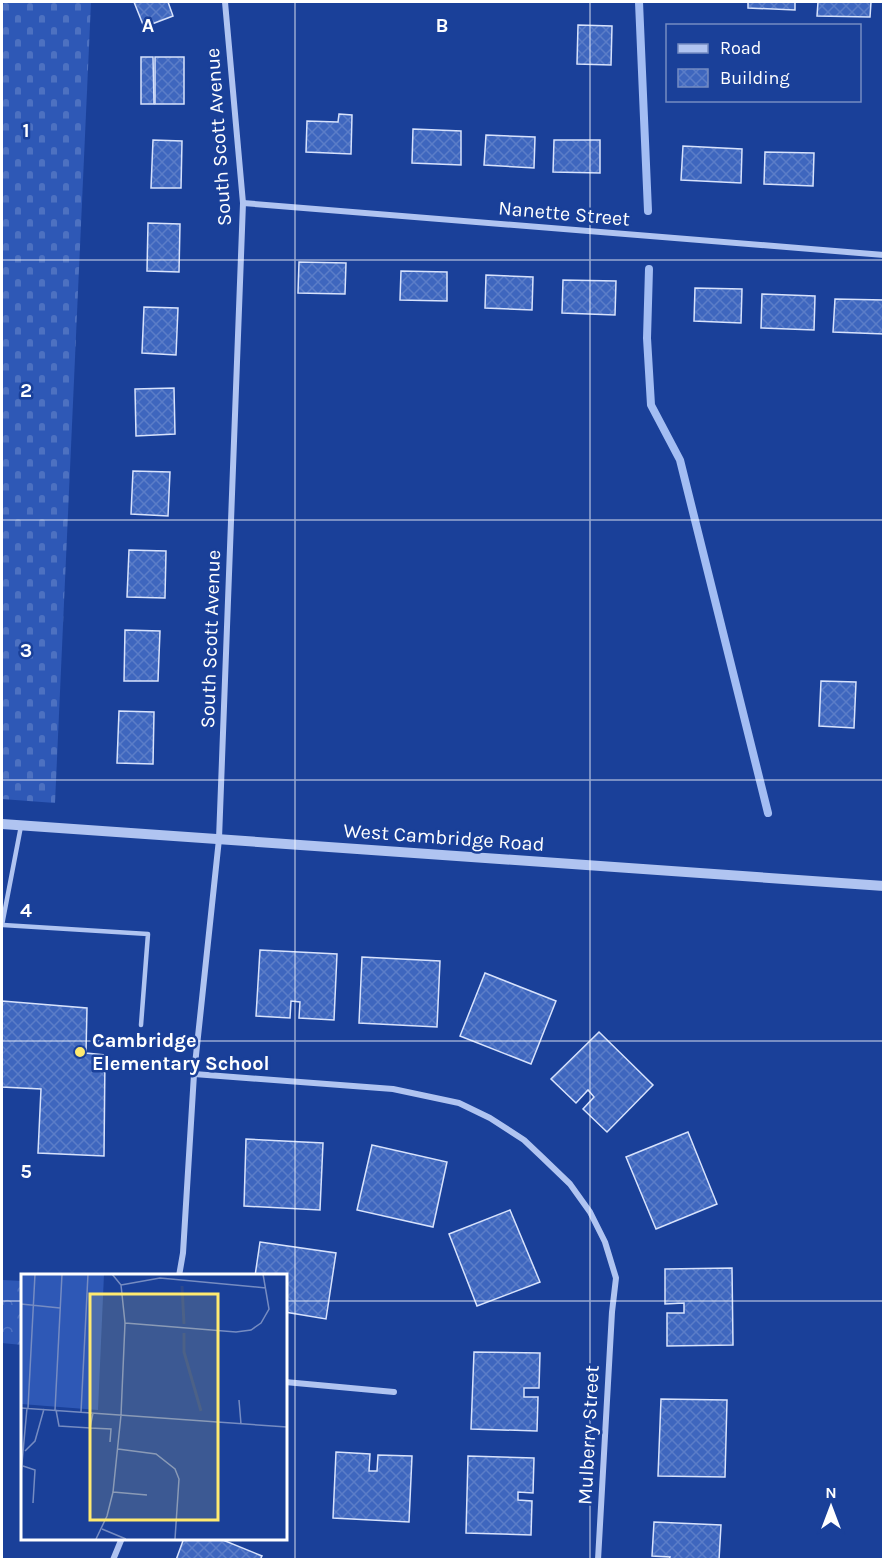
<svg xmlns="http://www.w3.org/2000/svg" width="885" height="1561" viewBox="0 0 885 1561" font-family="Karla,sans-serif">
<defs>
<pattern id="forest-crowns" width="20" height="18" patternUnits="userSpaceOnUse" patternTransform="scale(1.5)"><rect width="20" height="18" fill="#2e58b6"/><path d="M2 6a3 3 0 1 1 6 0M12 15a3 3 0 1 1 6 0" fill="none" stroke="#4d71c1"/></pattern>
<pattern id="cemetery-stones" width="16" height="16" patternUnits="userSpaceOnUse" patternTransform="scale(1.5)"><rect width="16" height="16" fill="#2e58b6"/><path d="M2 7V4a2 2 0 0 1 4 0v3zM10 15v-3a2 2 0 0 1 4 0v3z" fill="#4d71c1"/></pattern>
<pattern id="building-cross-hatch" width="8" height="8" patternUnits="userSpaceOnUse" patternTransform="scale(1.5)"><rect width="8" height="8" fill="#3e66be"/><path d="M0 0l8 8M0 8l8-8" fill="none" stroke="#5b7dc8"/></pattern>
</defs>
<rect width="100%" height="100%" fill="#1a4099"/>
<!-- forest -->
<path fill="url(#forest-crowns)" d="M2 1280 22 1281V1345L2 1343Z"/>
<!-- cemetery -->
<path fill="url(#cemetery-stones)" d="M2 2H91L55 803 2 799Z"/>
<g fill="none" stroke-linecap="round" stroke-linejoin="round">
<!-- stream -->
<g stroke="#a3bdf3" stroke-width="8">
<path d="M639 2 648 211"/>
<path d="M649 269 647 338 651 405 680 460 768 813"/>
</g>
</g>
<!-- building -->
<g fill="url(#building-cross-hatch)" stroke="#d7e2fc" stroke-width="1.5">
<path d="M134 2H168L173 16 144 27Z"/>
<path d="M748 2H795V10L748 8Z"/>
<path d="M818 2H871L870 17 817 16Z"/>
<path d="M578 25 612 26 611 65 577 64Z"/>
<path d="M141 57H153L154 104H141Z"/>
<rect x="155" y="57" width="29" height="47"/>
<path d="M339 114 352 115 351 154 306 152 307 121 338 122Z"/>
<path d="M413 129 461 131V165L412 163Z"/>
<path d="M486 135 535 137 534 168 484 165Z"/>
<path d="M153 140 182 141 181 188H151Z"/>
<path d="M554 140H600V173L553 172Z"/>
<path d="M683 146 742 149 741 183 681 180Z"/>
<path d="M765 152 814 153 813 186 764 184Z"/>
<path d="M148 223 180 224 179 272 147 271Z"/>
<path d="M299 262 346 263 345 294 298 293Z"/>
<path d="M401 271 447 272V301L400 300Z"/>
<path d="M486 275 533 277 532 310 485 308Z"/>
<path d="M563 280 616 281 615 315 562 313Z"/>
<path d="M695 288 742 289 741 323 694 321Z"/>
<path d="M762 294 815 296 814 330 761 328Z"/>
<path d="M835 299 884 300V334L833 332Z"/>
<path d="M144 307 178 308 176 355 142 353Z"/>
<path d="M174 388 175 434 136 436 135 389Z"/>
<path d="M133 471 170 472 168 516 131 514Z"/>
<path d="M129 550 166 551 165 598 127 597Z"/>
<path d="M125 630 160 631 158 681H124Z"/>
<path d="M821 681 856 682 854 728 819 726Z"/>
<path d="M119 711 154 712 153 764 117 763Z"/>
<path d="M260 950 337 954 334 1020 299 1018 300 1002 291 1001 290 1018 256 1016Z"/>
<path d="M362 957 440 961 437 1027 359 1023Z"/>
<path d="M485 973 556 1001 531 1064 460 1036Z"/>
<path d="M2 1001 87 1008 86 1053 105 1055 104 1156 38 1153 41 1089 2 1087Z"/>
<path d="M599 1032 653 1085 607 1132 583 1109 594 1097 588 1090 576 1103 551 1079Z"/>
<path d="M688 1132 717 1204 656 1229 626 1157Z"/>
<path d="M246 1139 323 1143 320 1210 244 1206Z"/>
<path d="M372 1145 447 1162 433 1227 357 1210Z"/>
<path d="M510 1210 540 1282 477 1306 449 1234Z"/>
<path d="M260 1242 336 1253 326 1319 285 1312V1276H255Z"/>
<path d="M732 1268 733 1345 667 1346V1313H684V1303L665 1304V1269Z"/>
<path d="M474 1352 540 1353 539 1388H524V1397H538L537 1431 471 1429Z"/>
<path d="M661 1399 727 1400 725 1477 658 1476Z"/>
<path d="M336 1452 370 1454 369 1471H377L378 1455 412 1456 409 1522 333 1518Z"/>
<path d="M468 1456 534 1458 533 1493 518 1492V1500L532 1501 531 1535 466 1533Z"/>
<path d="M654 1522 721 1525 719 1560H669L670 1557 652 1556Z"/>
<path d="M184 1538H218L262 1556 260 1560H176Z"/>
</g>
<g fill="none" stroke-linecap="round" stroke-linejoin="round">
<!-- service -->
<g stroke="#b0c4f1" stroke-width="4.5">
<path d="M2 925 21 826"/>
<path d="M3 925 148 934 141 1025"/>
</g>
<!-- minor -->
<g stroke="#b0c4f1" stroke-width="6">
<path d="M243 203 884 255"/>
<path d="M194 1074 393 1089 459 1103 490 1118 524 1140 543 1158 570 1184 590 1212 605 1242 616 1278 612 1312 598 1560"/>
<path d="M179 1276 183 1253 194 1074 219 839 243 203 225 2"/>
<path d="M285 1382 394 1392"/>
<path d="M113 1560 122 1538"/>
</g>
<!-- tertiary -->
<path stroke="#b0c4f1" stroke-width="10" d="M2 824 884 886"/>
</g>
<!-- grid -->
<path fill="none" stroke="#fff" stroke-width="1.5" stroke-opacity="0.55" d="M295 2V1560M590 2V1560M2 260H884M2 520H884M2 780H884M2 1041H884M2 1301H22M285 1301H884"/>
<!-- markers -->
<circle fill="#ffea70" stroke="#1a4099" stroke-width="2" cx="80" cy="1052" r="6"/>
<g text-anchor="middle" stroke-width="5" stroke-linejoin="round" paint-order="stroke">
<!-- street labels -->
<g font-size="20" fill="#fff" stroke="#1a4099">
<text transform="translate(218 137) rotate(-94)" y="7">South Scott Avenue</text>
<text transform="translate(564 213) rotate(5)" y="7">Nanette Street</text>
<text transform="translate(210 639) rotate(-88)" y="7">South Scott Avenue</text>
<text transform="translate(444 837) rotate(4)" y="7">West Cambridge Road</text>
<text transform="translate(588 1435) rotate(-87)" y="7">Mulberry Street</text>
</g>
<!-- poi labels -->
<g font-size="20" font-weight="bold" fill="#fff" stroke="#1a4099" text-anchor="start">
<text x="92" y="1047">Cambridge<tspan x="92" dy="23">Elementary School</tspan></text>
</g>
</g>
<!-- overview -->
<g transform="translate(21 1274)">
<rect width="266" height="266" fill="#1a4099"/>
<path d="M0 0H83L77 136 0 130Z" fill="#2e58b6"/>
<path fill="none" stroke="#2d498b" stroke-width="3" d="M161 12 163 50M163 59V78L180 137"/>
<path fill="none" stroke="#768cc2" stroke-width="1.5" d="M100 11 139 4 245 14M0 30 39 34M104 49 215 58 230 56 240 49 248 35 242 0M218 126 220 150M0 134 266 153M7 134 14 0M34 136 41 0M35 136 38 152 69 154 72 139M60 138 67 0M69 154 90 155 89 168M97 175 135 180 154 195 158 205 154 265M4 177 14 167 23 135M2 192 14 196 12 229M0 200 6 134M92 218 126 221M81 255 105 265M75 265 86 242 92 218 100 141 104 49 100 11 91 0"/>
<path fill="#ffea70" fill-opacity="0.15" stroke="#ffea70" stroke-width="3" d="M69 20H197V246H69Z"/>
<rect width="266" height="266" fill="none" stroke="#fff" stroke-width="3"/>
</g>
<g font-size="20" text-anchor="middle" font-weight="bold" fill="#fff" stroke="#1a4099" stroke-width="5" stroke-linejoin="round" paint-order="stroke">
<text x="148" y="32">A</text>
<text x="442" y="32">B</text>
<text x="26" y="137">1</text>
<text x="26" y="397">2</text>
<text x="26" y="657">3</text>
<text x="26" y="917">4</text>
<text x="26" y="1178">5</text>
</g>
<!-- border -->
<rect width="885" height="1561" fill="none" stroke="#ffffff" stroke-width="6"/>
<!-- legend -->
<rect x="666" y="24" width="195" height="78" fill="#1a4099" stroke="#768cc2" stroke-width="1.5"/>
<rect x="678" y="44" width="30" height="9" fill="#b0c4f1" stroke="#768cc2" stroke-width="1.5"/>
<text x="720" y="54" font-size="18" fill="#ffffff">Road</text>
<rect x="678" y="69" width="30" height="18" fill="url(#building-cross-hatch)" stroke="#768cc2" stroke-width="1.5"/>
<text x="720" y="84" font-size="18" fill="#ffffff">Building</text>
<!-- north arrow -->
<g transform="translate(831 1507)" stroke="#1a4099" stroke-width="4.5" paint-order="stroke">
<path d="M0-4.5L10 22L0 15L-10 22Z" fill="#ffffff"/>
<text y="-9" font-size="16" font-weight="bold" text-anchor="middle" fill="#ffffff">N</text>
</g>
</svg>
